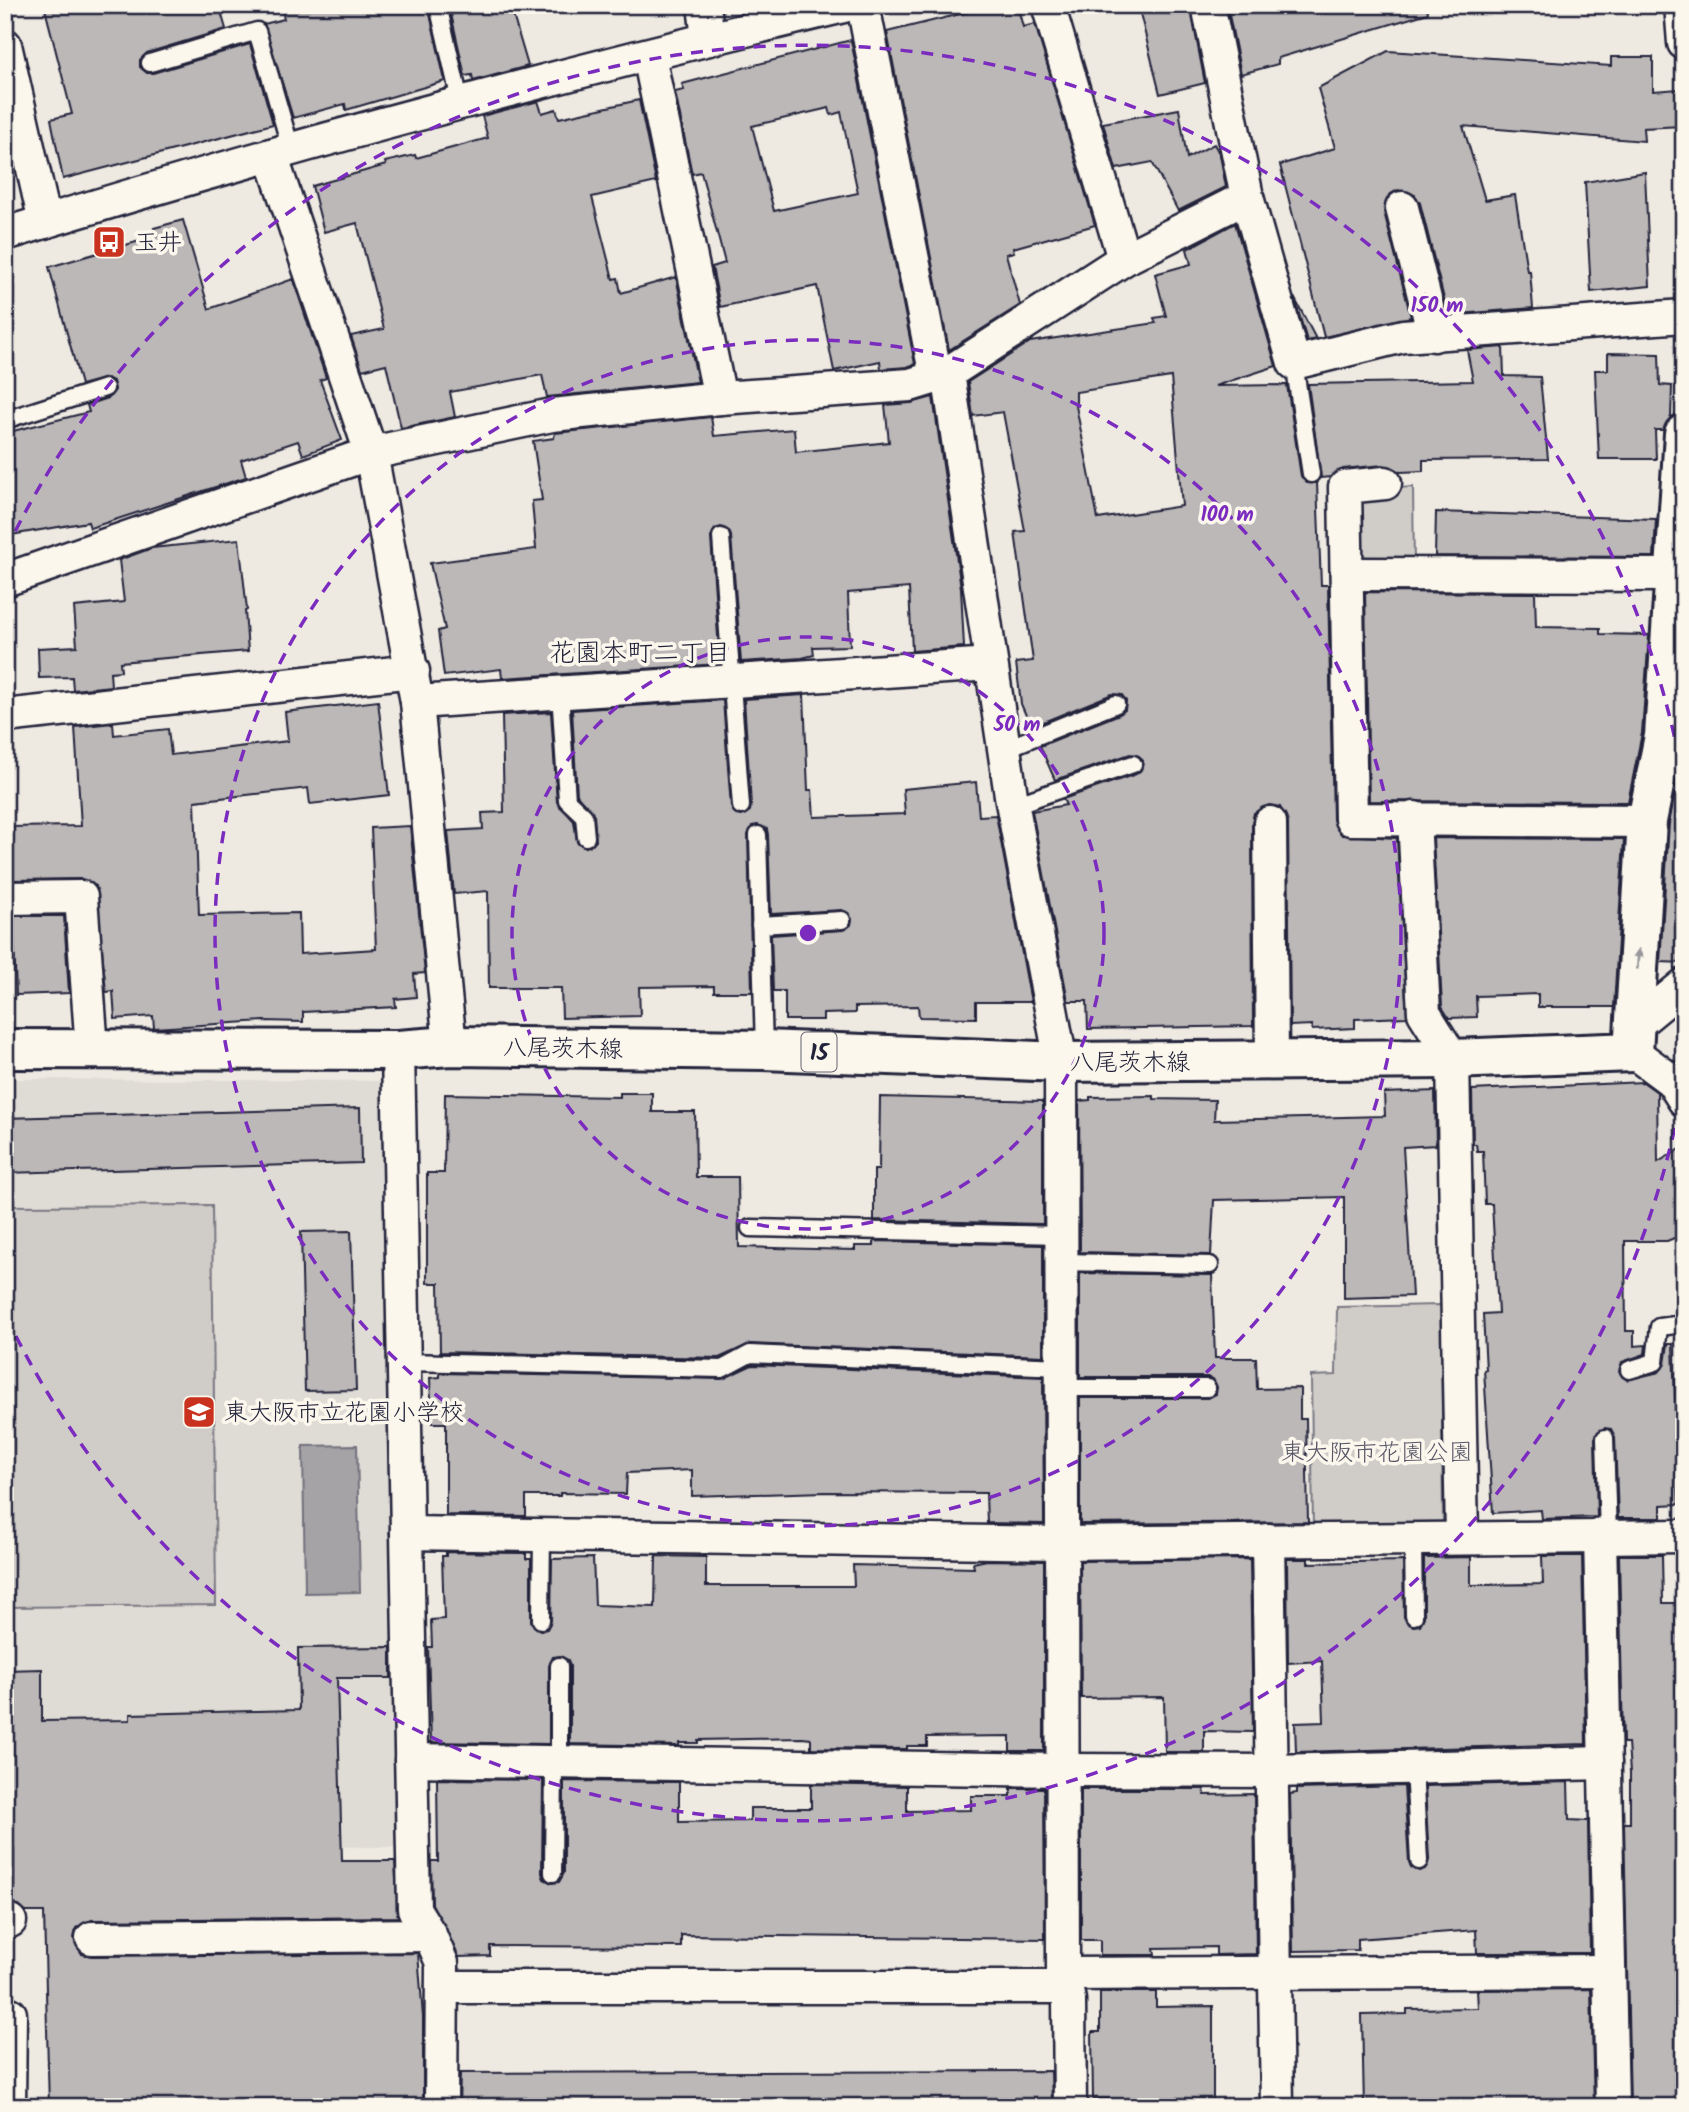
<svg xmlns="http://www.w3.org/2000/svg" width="1689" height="2112" viewBox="0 0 1689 2112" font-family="Kalam,'Klee One',sans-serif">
<rect width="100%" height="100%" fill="#eeeae2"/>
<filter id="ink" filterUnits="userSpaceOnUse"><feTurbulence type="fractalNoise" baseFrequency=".0143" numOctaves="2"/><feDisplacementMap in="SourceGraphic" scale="14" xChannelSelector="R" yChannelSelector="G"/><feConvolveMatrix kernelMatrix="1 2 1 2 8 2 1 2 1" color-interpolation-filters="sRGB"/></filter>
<g filter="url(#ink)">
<!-- built -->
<path fill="#dfdbd5" d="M5 1079 385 1081 402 1847 77 1845V1744H5Z"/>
<!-- green -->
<g fill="#d0cdc9" stroke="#797882" stroke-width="2">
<path d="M1413 487 1414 567H1355L1353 491Z"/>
<path d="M212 1205 216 1605 5 1607V1206Z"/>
<path d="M1441 1305 1443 1528 1313 1531 1311 1376 1336 1375 1337 1307Z"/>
</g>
<!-- water -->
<path fill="#a6a3a7" stroke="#716f7c" stroke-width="2" d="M357 1445 360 1592 305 1593 303 1446Z"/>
<!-- building -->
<g fill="#bcb8b8" stroke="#22223b" stroke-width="2" fill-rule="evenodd">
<path d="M44 5H219L226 29 147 53 140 60V67L147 73H153L250 44 273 124 63 179 51 119 72 114Z"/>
<path d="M281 5H428L445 81 346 110 345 104 293 118 264 24 284 19Z"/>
<path d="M449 5H510L528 66 473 81 472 75 465 76Z"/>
<path d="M997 5H1017L1023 27 1035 24 1095 225 1013 248 1014 252 1006 254 1020 305 949 350 887 32Z"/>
<path d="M1138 5H1190L1205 83 1160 94Z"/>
<path d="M1227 5H1427L1428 13 1278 58V64L1241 74Z"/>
<path d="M851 40 915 364 907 367 881 369 880 361 834 371 817 286 720 307 712 267 725 263 701 172 692 174 675 92 684 90 682 84ZM829 108 831 115 841 112 858 193 774 211 752 126Z"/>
<path d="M1388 51 1611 66V57H1653V91L1679 89 1682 126 1643 128 1644 141 1463 126 1485 200 1515 195 1527 271H1530L1533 308 1459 314 1458 307 1447 311 1420 203 1415 195 1398 190 1389 195 1384 212 1411 317 1324 337 1280 165 1335 148 1318 88Z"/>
<path d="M639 100 656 182 592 197 613 279 618 278 621 293 676 277 698 382 547 397 542 375 450 392 455 417 401 428 386 364 362 370 351 336 384 329 357 223 324 232 312 186 386 165 385 162 415 155 416 158 488 138 482 116 535 102 538 101 542 113 556 109 559 118Z"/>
<path d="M1179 109 1187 158 1214 144 1220 155 1226 187 1178 211 1152 162 1116 169 1103 123Z"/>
<path d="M1645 172 1650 286 1591 292 1585 182Z"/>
<path d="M183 220 209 309 293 279 326 378 320 380 342 440 303 455 298 441 241 460 246 477 90 528 88 522 5 536V433L89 412 87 405 109 398 115 390 113 381 107 378 81 385 49 267 157 236 154 228Z"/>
<path d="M1235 223 1276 366 1215 386 1287 385 1301 476 1307 483H1317L1321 585H1328L1333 820 1342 835 1397 838 1407 1017 1355 1019V1028L1312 1030V1025L1290 1026 1288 823 1280 807 1269 805 1254 813 1252 823 1253 1026 1088 1029 1087 1001H1068L1032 811 1066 805 1063 799 1136 774 1141 770 1143 761 1139 756 1130 754 1055 780 1040 746 1120 714 1125 710 1126 701 1122 695 1112 694 1031 727 1021 704 1016 663 1033 661 1015 532 1025 531 1003 412 973 416 968 382 1030 342 1156 323 1154 318 1166 316 1155 274 1191 264 1187 249ZM1171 377 1182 506 1098 519 1076 406V392Z"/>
<path d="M1294 297 1316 339 1307 341Z"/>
<path d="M1503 347 1504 376 1540 377 1548 459 1423 460V471L1400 472 1383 465 1343 469 1330 477 1321 478 1308 384 1473 381 1467 350Z"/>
<path d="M1608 353 1659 354 1660 385 1672 386 1671 417 1663 430H1655L1656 459H1599L1595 370H1608Z"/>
<path d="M933 397 961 588 964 647 912 651 909 588 848 593 850 646 813 647 814 655 802 658 741 662 731 536 729 531 721 527 715 529 711 538 720 664 502 678 501 669 444 676 438 631 445 629 430 563 536 549 532 501 542 500 533 441 554 438 555 433 711 417 714 436 794 429 796 452 889 442 885 405 911 403Z"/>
<path d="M1436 512 1656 519 1654 557 1435 556Z"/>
<path d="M239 539 247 610 245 611 248 651 120 662 121 671 110 672 111 686 73 690 72 677 39 678 38 648 77 646 74 607 124 602 119 560 152 548Z"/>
<path d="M1365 592 1535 593 1536 627 1600 628V634L1649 635 1642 733 1628 802 1369 801Z"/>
<path d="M804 695 808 790H812L814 817 905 814 903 789 976 782 979 816 996 815 1031 1002H976V1018L919 1017 918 1006 855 1007V1013L823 1014V1020H785V991H773L771 935 843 930 851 925 852 919 842 910 771 914 768 835 767 829 758 825 752 826 748 835 752 992H714V986L639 987 640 1016 562 1018 561 988H489L488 891 454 894 448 831 483 829 482 813 504 812 502 715 551 712 557 802 574 821 577 842 586 847 596 841 594 815 577 795 572 710 723 700 731 807 736 815 742 816 750 811 751 805 744 699Z"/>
<path d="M378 701 389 795 310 804 308 788 195 801 199 915 299 913 300 954 376 949 371 828 410 826 425 973 414 974 416 997 395 999 396 1007 303 1012V1022L264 1021 154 1028 153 1016 115 1019 113 991 106 992 96 886 81 879 12 880 11 871H5V827L81 826 75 727 113 723 114 735 168 729 171 755 288 741 285 712Z"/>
<path d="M1675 793 1684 794V963L1660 962 1669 824Z"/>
<path d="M1433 838 1624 839 1614 1007H1538V994L1476 996 1477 1017 1449 1018 1442 1007Z"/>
<path d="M13 916H64L69 993 16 995Z"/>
<path d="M1643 1082 1657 1092 1658 1162 1684 1147V1234L1667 1241H1625L1626 1331H1634V1346L1646 1345 1645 1354 1622 1362 1619 1372 1627 1380 1659 1372 1665 1364 1668 1344H1673L1679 1504 1661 1505V1518H1618L1615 1437 1611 1429 1604 1428 1595 1438 1597 1517 1542 1519 1541 1510 1493 1513 1484 1370H1486L1483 1314 1498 1313 1492 1204H1485L1483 1151H1477L1476 1144H1473L1472 1090Z"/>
<path d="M1435 1091 1436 1145 1403 1147 1412 1296 1344 1298V1197L1214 1200 1211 1255 1080 1252 1079 1101 1090 1100V1097L1154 1096V1099L1215 1100 1214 1120 1385 1116 1384 1093Z"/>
<path d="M620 1093H652V1112H695L696 1177H738L739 1247 855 1250V1246H874V1241L1043 1245V1356L750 1344 719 1358 440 1352 439 1283H427V1173H444L445 1094 620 1097Z"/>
<path d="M880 1097 1043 1101V1224L874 1220V1170H879Z"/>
<path d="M360 1108 361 1163 5 1173V1118Z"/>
<path d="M351 1231 356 1390 305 1391 301 1232Z"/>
<path d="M1080 1273 1212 1275 1215 1358H1256L1257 1389 1300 1388V1419H1306L1308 1522 1080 1524V1398H1207L1216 1394 1217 1387 1213 1379 1207 1377H1080Z"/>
<path d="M752 1365 1043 1377 1044 1524 987 1523 986 1493 825 1492 692 1496V1470L627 1473 626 1494 560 1493V1496H526V1516L446 1515V1423H432L430 1378 440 1377V1373L722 1379Z"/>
<path d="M446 1552 526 1553V1559H531V1621L540 1630 547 1629 551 1621 552 1559 593 1558 595 1605 655 1607 656 1556 706 1557V1586H854L853 1565 974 1568 973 1563 987 1560 1044 1561V1751H1010V1736L927 1737V1746H907V1749L811 1748V1739L802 1738 698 1740V1743H679V1746L570 1744V1666L568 1660 560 1656 553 1657 549 1666V1744L431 1742 428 1647H432L431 1620 444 1619 442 1556H446Z"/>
<path d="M1619 1555H1662L1663 1603H1684V1672H1678L1681 1799H1684V1906H1679L1684 2090H1678L1679 2107H1630L1624 1823H1630V1773L1628 1743H1623Z"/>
<path d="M1542 1556H1582L1586 1744 1296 1752 1295 1723 1324 1722 1322 1661 1288 1663 1287 1559H1308V1563L1403 1561 1404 1617 1413 1626 1420 1625 1424 1617V1558L1471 1557V1585L1543 1584Z"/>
<path d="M1250 1559 1253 1732 1204 1731V1752H1165L1164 1697 1081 1698 1080 1561Z"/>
<path d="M391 1647V1678H337L342 1861H395L398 1917 92 1920 76 1928 74 1939 82 1954 92 1956 418 1953 423 2017V2107H49L44 1912H26L14 1903V1848H8L5 1670 42 1669V1721L130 1720V1714L299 1710 298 1648Z"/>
<path d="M437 1779 543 1780 542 1873 544 1879 552 1883 559 1882 564 1873V1781L679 1782V1822L750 1821V1808H811V1784L907 1786V1811L971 1810V1796H1011V1788H1044L1045 1939 681 1935V1947L490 1946V1956L459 1957 432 1904 431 1861H438Z"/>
<path d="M1568 1782 1569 1820 1588 1821 1590 1953H1477L1476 1930 1358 1939V1950L1293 1951 1290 1794 1297 1793V1789L1404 1786 1409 1862 1411 1867 1419 1871 1425 1869 1429 1860 1425 1786Z"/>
<path d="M1081 1789H1204L1205 1795 1254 1794 1256 1954 1216 1955V1947L1154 1948 1155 1955H1100V1940H1081Z"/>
<path d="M1591 1989 1594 2107H1364L1362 2015 1407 2014V2009L1478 2008 1477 1990Z"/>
<path d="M1100 1992H1156V2007L1213 2006V2107H1114V2099H1093L1092 2032H1100Z"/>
<path d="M1051 2071 1052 2105 459 2107 460 2073Z"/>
</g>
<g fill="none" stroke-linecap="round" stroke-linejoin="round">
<defs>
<g id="service">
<path d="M438 5 461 105"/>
<path d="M150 63 257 31 291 149"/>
<path d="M1294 363 1311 474"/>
<path d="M5 420 105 388"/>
<path d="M721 537 741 806"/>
<path d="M560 692 567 800 584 816 586 837"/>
<path d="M1003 750 1116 704"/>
<path d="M1012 806 1133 764"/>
<path d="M758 835 764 1050"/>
<path d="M760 925 842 920"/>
<path d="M750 1228 1061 1235"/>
<path d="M1061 1262 1210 1265"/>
<path d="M404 1362 722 1369 750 1354 1061 1367"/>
<path d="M1629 1370 1655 1362 1659 1327 1684 1324"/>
<path d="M1061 1388H1207"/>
<path d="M1605 1438 1608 1535"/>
<path d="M1413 1538 1414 1616"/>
<path d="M541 1620 542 1535"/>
<path d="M559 1666V1762"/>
<path d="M1414 1768 1419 1861"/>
<path d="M553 1873 554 1762"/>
</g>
<g id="minor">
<path d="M704 5 708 39"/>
<path d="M863 5 936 377"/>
<path d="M1048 5 1124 259"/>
<path d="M1681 5 1684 43"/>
<path d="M5 45 45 222"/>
<path d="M649 56 720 398"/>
<path d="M271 155 371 453 417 702 450 1046"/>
<path d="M1247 197 1294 363 1403 336 1684 316"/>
<path d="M1402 208 1434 335"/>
<path d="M5 234C283 147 565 73 848 5"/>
<path d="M948 373 1012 802 1061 1062 1063 1974 1069 2000 1070 2107"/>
<path d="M1385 483 1345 487 1351 819 1647 821"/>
<path d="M1347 574 1674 575"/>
<path d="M5 580 371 453 552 415 720 398 910 385 936 377 948 373 1124 259 1247 197 1208 5"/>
<path d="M417 702 991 664"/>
<path d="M5 716 413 671"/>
<path d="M1414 818 1424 1013 1453 1059 1462 1537"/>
<path d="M1270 823 1272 1060"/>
<path d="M5 898 81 897 92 1050"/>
<path d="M1633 1027 1684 985"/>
<path d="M398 1050 414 1909 430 1935 442 1963 441 2107"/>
<path d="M1633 1052 1672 1081 1684 1100"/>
<path d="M407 1533 1061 1543 1684 1536"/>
<path d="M1600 1535 1612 2107"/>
<path d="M1268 1540 1277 2107"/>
<path d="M411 1760 1065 1770 1272 1771 1605 1763"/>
<path d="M5 1921H10"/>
<path d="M92 1938 430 1935"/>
<path d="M1063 1974 1609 1971"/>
<path d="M442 1987H1066"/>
<path d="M9 2107 10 2014"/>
</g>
<path id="primary" d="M5 1049 398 1050 450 1046 764 1050 1061 1062 1453 1059 1633 1052 1647 821 1664 736 1684 434"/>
</defs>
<!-- service casing -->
<use href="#service" stroke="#22223b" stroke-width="21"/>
<!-- minor casing -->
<use href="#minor" stroke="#22223b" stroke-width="37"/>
<!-- primary casing -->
<use href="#primary" stroke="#22223b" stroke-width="44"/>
<!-- service -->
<use href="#service" stroke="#fbf7ec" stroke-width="16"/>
<!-- minor -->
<use href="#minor" stroke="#fbf7ec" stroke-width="32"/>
<!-- primary -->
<use href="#primary" stroke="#fbf7ec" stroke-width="38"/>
</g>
<!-- one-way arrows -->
<defs><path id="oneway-solid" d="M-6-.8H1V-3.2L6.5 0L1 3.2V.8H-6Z" transform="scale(1.75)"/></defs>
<use fill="#99979c" href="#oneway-solid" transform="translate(1638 959) rotate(-86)"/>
</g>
<!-- distance rings -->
<g fill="none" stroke="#7b2cbf" stroke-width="3.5" stroke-dasharray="12 9">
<circle cx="808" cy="933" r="296"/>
<circle cx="808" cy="933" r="593"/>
<path d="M1683 1087A889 889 0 0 1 6 1316M6 550A889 889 0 0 1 1683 779"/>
</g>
<!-- icons -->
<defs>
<symbol id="bus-square" viewBox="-11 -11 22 22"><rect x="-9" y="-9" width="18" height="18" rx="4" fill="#c8321e" stroke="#fbf7ec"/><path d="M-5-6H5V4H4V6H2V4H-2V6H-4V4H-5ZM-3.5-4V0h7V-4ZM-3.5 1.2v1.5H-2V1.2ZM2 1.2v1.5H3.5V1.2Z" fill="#fff"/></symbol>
<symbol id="school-square" viewBox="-11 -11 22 22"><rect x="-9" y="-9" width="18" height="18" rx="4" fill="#c8321e" stroke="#fbf7ec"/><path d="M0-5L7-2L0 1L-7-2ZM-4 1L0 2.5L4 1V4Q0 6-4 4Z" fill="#fff"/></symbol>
</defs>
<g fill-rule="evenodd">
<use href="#bus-square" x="90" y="223" width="38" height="38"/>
<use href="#school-square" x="180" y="1393" width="38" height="38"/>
</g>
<g text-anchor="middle" stroke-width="7" stroke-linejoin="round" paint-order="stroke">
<!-- shield labels -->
<rect fill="#fbf7ec" stroke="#636270" stroke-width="2" x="801.5" y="1032.5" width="35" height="39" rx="5"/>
<g font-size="23" font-weight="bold" fill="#22223b">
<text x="819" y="1060">15</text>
</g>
<!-- poi labels -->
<g font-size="24" fill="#22223b" stroke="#fbf7ec" text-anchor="start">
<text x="134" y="250">玉井</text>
<text x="224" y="1420">東大阪市立花園小学校</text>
</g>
<!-- street labels -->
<g font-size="24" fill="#22223b" stroke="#fbf7ec">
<text transform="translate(563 1048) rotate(1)" y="8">八尾茨木線</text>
<text x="1130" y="1070">八尾茨木線</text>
</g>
<!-- park labels -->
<g font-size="24" fill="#565566" stroke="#fbf7ec">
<text x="1377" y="1460">東大阪市花園公園</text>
</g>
<!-- neighbourhood labels -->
<g font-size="26" fill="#22223b" stroke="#fbf7ec">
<text x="640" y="661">花園本町二丁目</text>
</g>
</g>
<circle cx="808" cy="933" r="10" fill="#7b2cbf" stroke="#fbf7ec" stroke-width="3.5"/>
<g font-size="21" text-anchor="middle" font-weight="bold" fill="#7b2cbf" stroke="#fbf7ec" stroke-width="7" stroke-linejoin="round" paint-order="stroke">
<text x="1437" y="312">150 m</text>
<text x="1227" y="521">100 m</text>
<text x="1017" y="731">50 m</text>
</g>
<!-- margin -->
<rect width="1689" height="2112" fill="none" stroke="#fbf7ec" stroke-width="28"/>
<rect x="14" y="14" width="1661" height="2084" fill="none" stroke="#22223b" stroke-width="2.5" filter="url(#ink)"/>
</svg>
